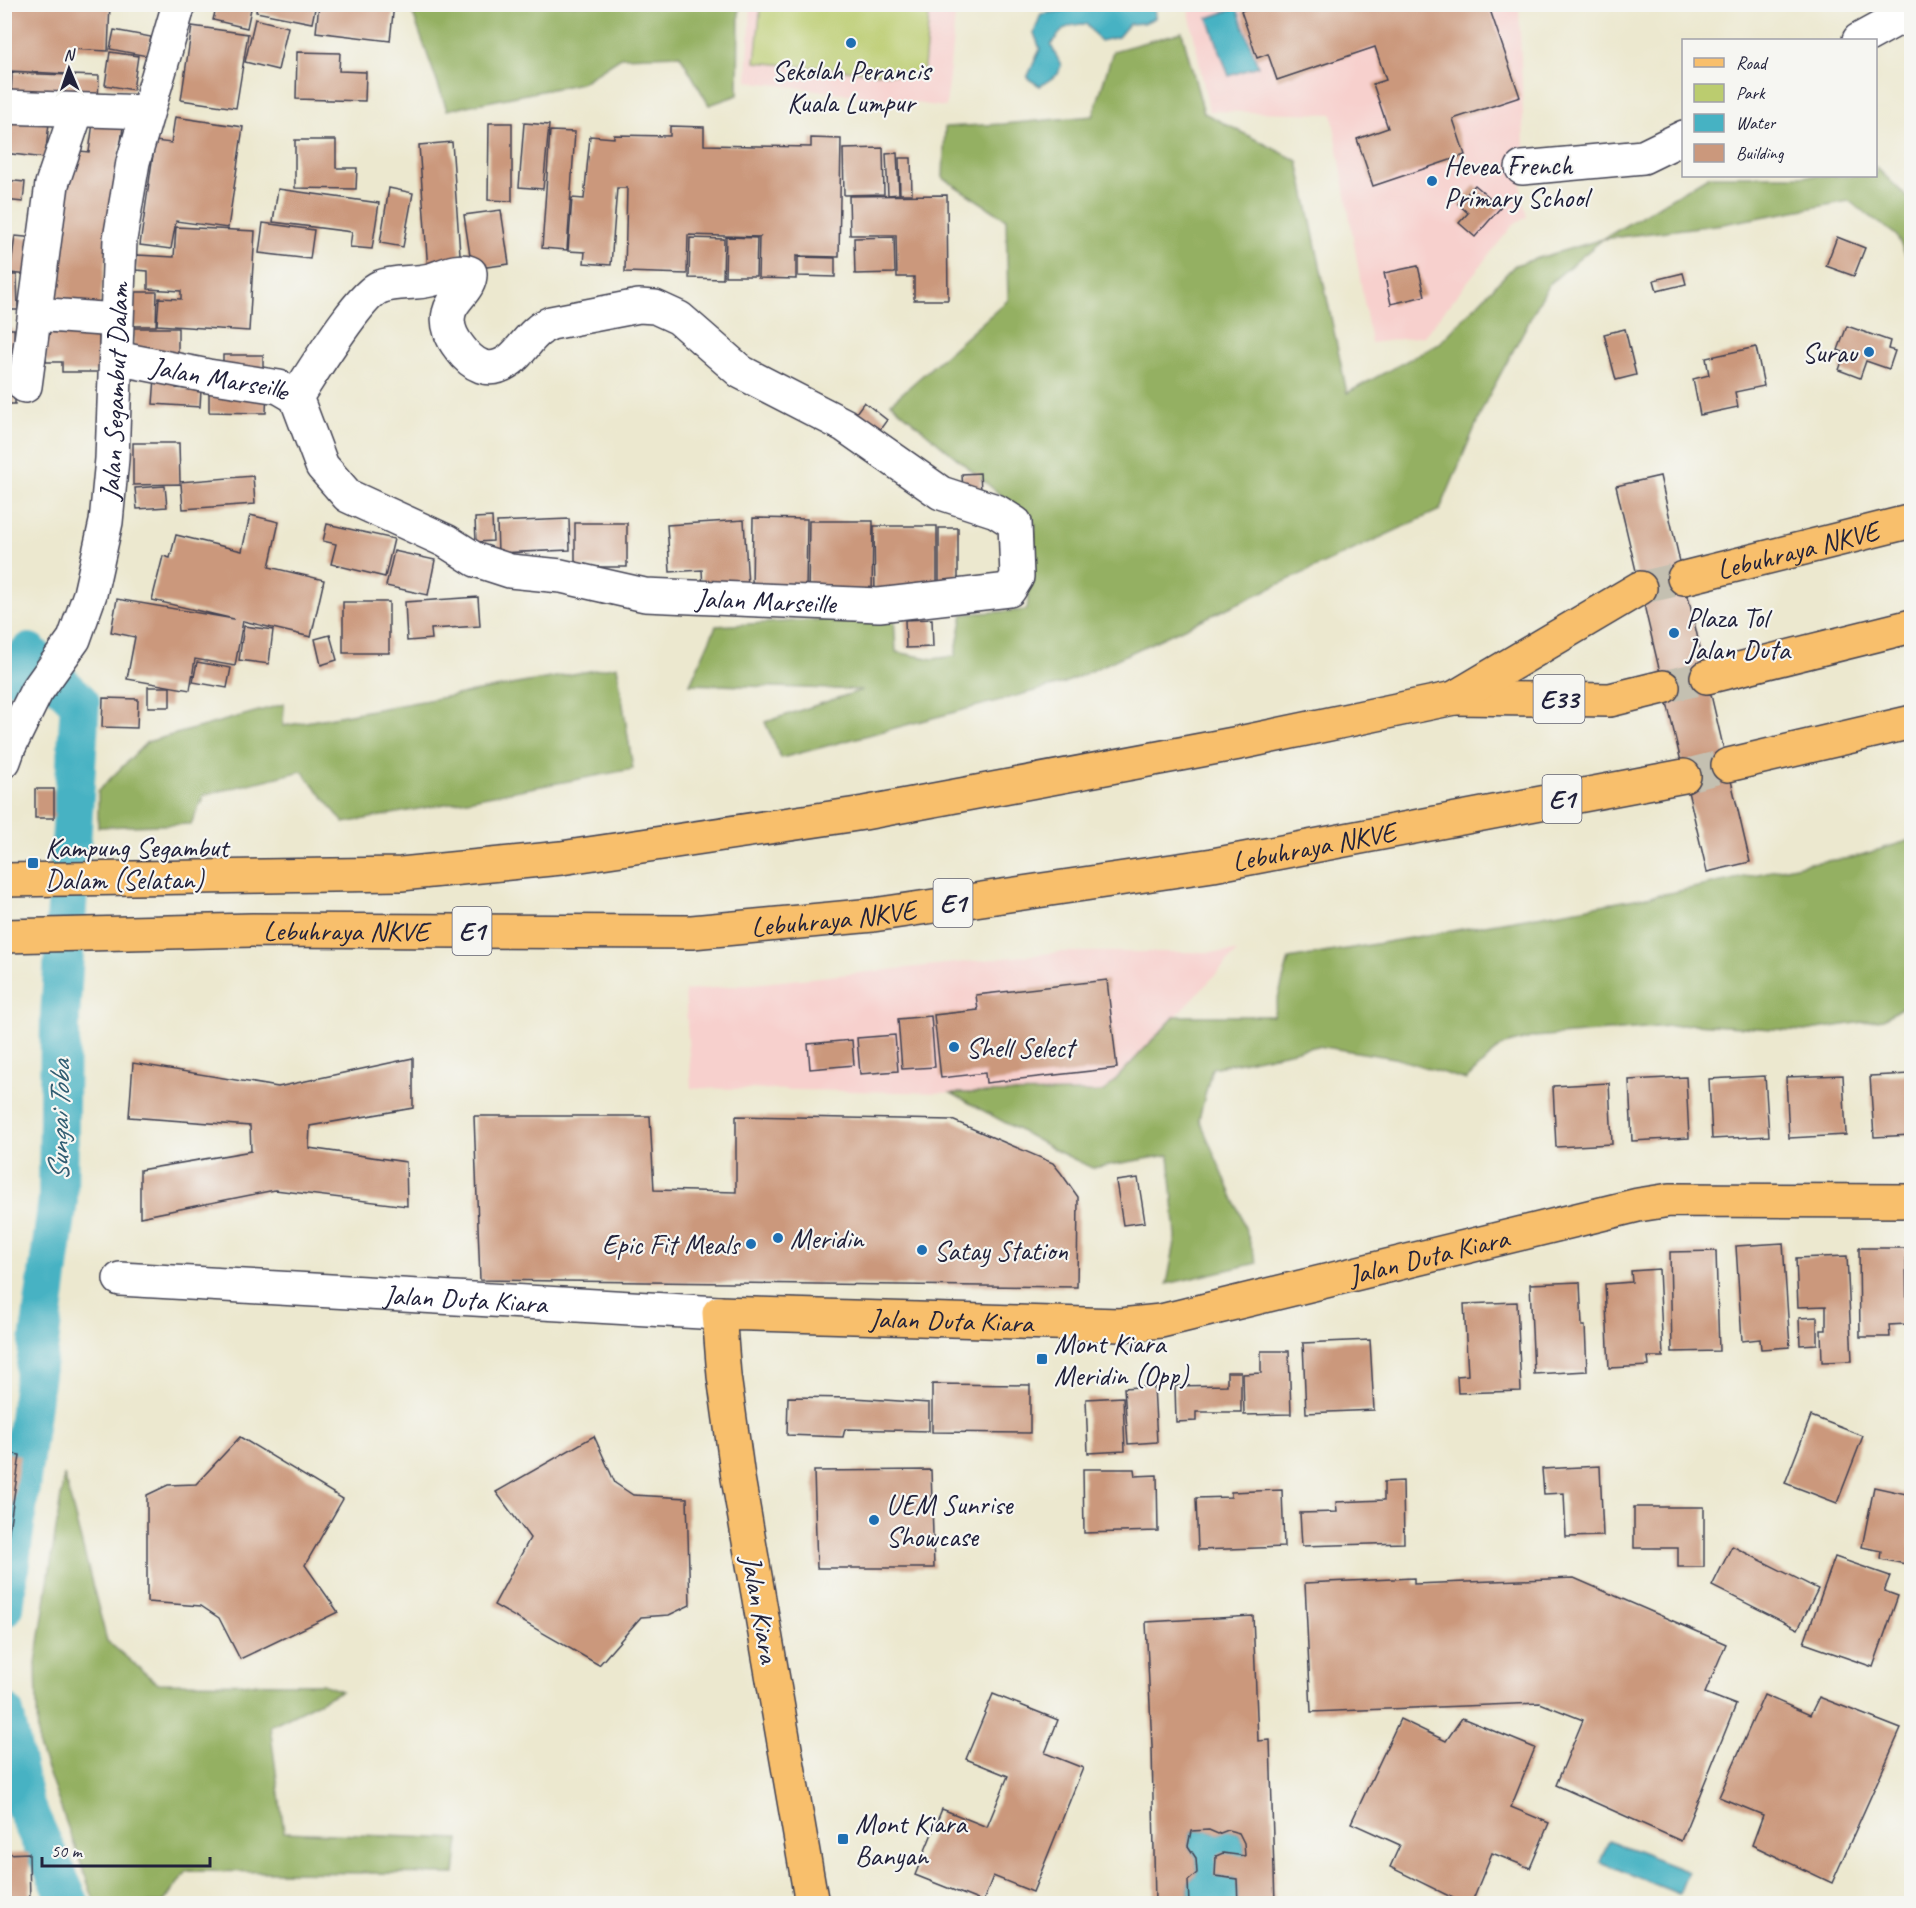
<svg xmlns="http://www.w3.org/2000/svg" width="1916" height="1908" viewBox="0 0 1916 1908" font-family="Caveat,sans-serif">
<rect width="100%" height="100%" fill="#f6f6f2"/>
<filter id="ink" filterUnits="userSpaceOnUse"><feTurbulence type="fractalNoise" baseFrequency=".0167" numOctaves="2"/><feDisplacementMap in="SourceGraphic" scale="12" xChannelSelector="R" yChannelSelector="G"/><feConvolveMatrix kernelMatrix="1 2 1 2 8 2 1 2 1" color-interpolation-filters="sRGB"/></filter>
<filter id="wash" filterUnits="userSpaceOnUse"><feTurbulence type="fractalNoise" baseFrequency=".008" numOctaves="4" result="noise"/><feDisplacementMap in="SourceGraphic" scale="24" xChannelSelector="R" yChannelSelector="G"/><feGaussianBlur stdDeviation="1.35" result="paint"/><feColorMatrix in="noise" values="0 0 0 0 0 0 0 0 0 0 0 0 0 0 0 0 0 1.4 0 .05"/><feComposite in="paint" operator="in"/></filter>
<g filter="url(#wash)">
<rect width="100%" height="100%" fill="#ece8cf"/>
<!-- built -->
<g fill="#f7d0cd">
<path d="M1196 4 1519 5 1524 145 1521 194 1527 217 1513 225 1424 336 1371 343 1332 114 1209 111 1188 7Z"/>
<path d="M751 5H956L946 107 747 81Z"/>
<path d="M1062 952H1237L1104 1092 951 1093 691 1088 685 991Z"/>
</g>
<!-- green -->
<path fill="#bbcc6f" stroke="#6e7755" stroke-width="1.5" d="M761 4 930 5 923 77 755 62Z"/>
<!-- forest -->
<g fill="#94b062" stroke="#5b694e" stroke-width="1.5">
<path d="M418 5H739L738 95 709 105 680 55 621 57 581 83 447 110 413 14Z"/>
<path d="M1182 32 1204 113 1298 161 1347 393 1440 343 1515 265 1603 239 1708 176H1876V167L1911 201V265L1896 235 1849 201 1723 224 1603 239 1549 284 1486 401 1440 510 1065 683 781 758 765 722 862 690 690 684 716 626 894 615 896 652 933 659 955 656 963 614 1027 610 1035 524 891 403 1008 300 1006 219 943 178 945 127 1003 124 1093 116 1113 51Z"/>
<path d="M617 666 633 769 344 823 302 771 204 795 191 824 98 827V791L147 742 284 704 283 726Z"/>
<path d="M1911 840V1002L1883 1019 1804 1031 1694 1024 1534 1037 1501 1046 1466 1080 1395 1058 1318 1046 1212 1068 1199 1119 1241 1216 1257 1263 1167 1284 1176 1237 1169 1155 1092 1168 1055 1150 951 1093 1104 1092 1175 1016H1273L1289 959 1670 893 1809 863 1851 858Z"/>
<path d="M64 1475 107 1641 157 1683 323 1684 341 1691 270 1726 284 1832 459 1839 455 1874 187 1871 163 1903H95L38 1744 36 1663Z"/>
</g>
<!-- water -->
<g fill="#46b2c3" stroke="#346a7f" stroke-width="1.5">
<path d="M1087 4 1104 5 1114 7H1152L1155 12V18L1144 23 1129 24 1118 37 1100 41 1086 24C1066 24 1062 29 1051 45L1061 65 1058 74 1040 86 1027 78 1040 49 1034 33 1041 14 1081 8Z"/>
<path d="M1237 8 1258 66 1229 76 1208 18Z"/>
<path d="M1209 1830 1218 1834 1228 1830 1239 1833 1244 1843 1245 1856 1216 1876 1237 1879 1238 1903H1189L1188 1881 1197 1873 1196 1858 1188 1846 1191 1831Z"/>
<path d="M1609 1840 1688 1871 1679 1894 1600 1862Z"/>
</g>
<g fill="none" stroke-linecap="round" stroke-linejoin="round">
<!-- river -->
<g stroke="#46b2c3" stroke-width="40">
<path d="M4 675 12 673 29 653 80 703 60 1017 58 1200 4 1607"/>
<path d="M4 1713 24 1804 70 1904"/>
</g>
</g>
<g id="blocks">
<!-- building -->
<g fill="#cb987c">
<path d="M4 4H110L108 51 69 49 68 74 11 71 10 93H4Z"/>
<path d="M217 4H252L247 28 213 20Z"/>
<path d="M257 4H316L312 23 256 12Z"/>
<path d="M319 4H394L390 41 316 32Z"/>
<path d="M1259 4H1488L1520 97 1453 119 1465 155 1373 186 1357 139 1388 128 1373 84 1386 80 1375 47 1277 80 1268 54 1257 58 1241 11Z"/>
<path d="M255 19 288 27 278 70 245 62Z"/>
<path d="M192 26 248 34 236 108 181 100Z"/>
<path d="M114 30 151 37 147 56 110 49Z"/>
<path d="M110 52 138 56 133 90 105 85Z"/>
<path d="M297 52 340 53 339 71 366 72 365 101 296 99Z"/>
<path d="M12 73 99 76 98 100 11 97Z"/>
<path d="M94 115 124 119 99 312 50 305 70 150 89 152Z"/>
<path d="M175 117 243 127 228 228 176 221 171 249 140 245 155 141 171 143Z"/>
<path d="M4 118 49 123 45 158 4 153Z"/>
<path d="M489 123H512V201L488 200Z"/>
<path d="M524 123 549 125 543 189 519 187Z"/>
<path d="M670 126 704 127V145L811 147V138L841 139 839 257 796 256V279L758 278 759 238 760 237 688 235 687 274 625 272 627 188H617L611 265 584 263 585 252 568 251 572 198 584 199 590 136 614 138V135L670 136Z"/>
<path d="M550 131 575 132 567 250 542 248Z"/>
<path d="M295 140H336V168H357L356 189 295 188Z"/>
<path d="M452 142 461 268 428 271 419 145Z"/>
<path d="M883 148 884 194 844 195 843 149Z"/>
<path d="M897 153 899 194 888 195 886 154Z"/>
<path d="M899 158H911L912 194H900Z"/>
<path d="M4 180 25 182 23 202 4 200Z"/>
<path d="M1475 185 1501 207 1475 237 1459 223 1468 213 1458 204Z"/>
<path d="M389 188 413 193 403 247 380 243Z"/>
<path d="M278 189 379 203 372 249 350 247 352 232 273 222Z"/>
<path d="M947 195 948 300H914V277H897L896 235H850L849 196Z"/>
<path d="M501 210 509 264 472 269 464 215Z"/>
<path d="M263 223 314 230 310 259 259 253Z"/>
<path d="M4 226H9L8 254H4Z"/>
<path d="M176 227 255 231 249 331 157 325 159 298 181 299V291L148 289V271L136 270 137 255 174 257Z"/>
<path d="M15 236 35 238 30 275 10 273Z"/>
<path d="M726 237 757 238 756 276H725Z"/>
<path d="M894 237 895 273 855 274 854 238Z"/>
<path d="M1837 237 1865 248 1854 276 1826 266Z"/>
<path d="M690 238 724 239 723 279 689 278Z"/>
<path d="M798 257 835 258V277L798 276Z"/>
<path d="M1418 266 1425 296 1391 304 1384 273Z"/>
<path d="M1683 273 1686 284 1657 291 1654 280Z"/>
<path d="M4 275H17L18 310H4Z"/>
<path d="M133 292H157L156 326H132Z"/>
<path d="M45 326H99L100 372H62V362H46Z"/>
<path d="M1847 326 1890 341 1888 349 1895 351 1889 369 1866 361 1860 378 1839 370 1845 353 1838 350Z"/>
<rect x="133" y="328" width="45" height="28"/>
<path d="M4 329H14L15 404H4Z"/>
<path d="M1625 329 1636 375 1616 380 1604 334Z"/>
<path d="M1756 347 1764 386 1735 392 1738 407 1700 415 1693 379 1709 375 1706 358Z"/>
<path d="M223 355H263V376L223 375Z"/>
<path d="M155 377 176 378V388L201 390 200 407 153 404Z"/>
<path d="M209 387H267L266 413 209 412Z"/>
<path d="M864 402 887 420 876 435 853 417Z"/>
<path d="M133 443H179L180 482 253 476 255 504 183 509 181 484 133 485Z"/>
<path d="M980 473 981 491 963 492 962 474Z"/>
<path d="M1660 476 1750 862 1707 872 1616 486Z"/>
<path d="M165 486 167 507 137 509 135 488Z"/>
<path d="M250 515 279 522 269 567 324 580 311 637 243 621 235 666 195 659 190 690 127 679 135 637 111 632 117 599 234 619 152 600 163 556 170 558 176 535 242 551Z"/>
<path d="M492 517 493 541 476 542 475 518Z"/>
<path d="M753 518 807 519 806 591H752Z"/>
<path d="M569 519 570 550 498 553 497 522Z"/>
<path d="M744 520 748 586 703 589 702 570 670 572 667 525Z"/>
<path d="M809 521H873L872 598H808Z"/>
<rect x="575" y="523" width="52" height="44"/>
<path d="M327 524 394 539 385 577 331 564 336 544 323 541Z"/>
<path d="M874 526H937V587L875 599Z"/>
<rect x="939" y="528" width="19" height="54"/>
<path d="M394 551 435 560 428 595 386 586Z"/>
<path d="M478 597 480 626 431 629 432 639 407 641 405 602Z"/>
<rect x="343" y="602" width="46" height="51"/>
<path d="M932 619 933 647 906 648 905 620Z"/>
<path d="M244 626 273 630 269 664 239 660Z"/>
<path d="M330 635 337 660 321 665 315 639Z"/>
<path d="M197 662 231 668 227 688 193 682Z"/>
<rect x="148" y="687" width="22" height="20"/>
<path d="M103 698 138 699 137 728 102 727Z"/>
<rect x="35" y="789" width="19" height="29"/>
<path d="M1107 980 1117 1068 986 1083 985 1073 941 1078 934 1015 978 1010 976 995Z"/>
<path d="M931 1016 935 1067 902 1069 898 1019Z"/>
<path d="M895 1035 898 1071 860 1074 857 1038Z"/>
<path d="M852 1040 854 1065 810 1069 808 1044Z"/>
<path d="M413 1058V1108L310 1126 309 1148 406 1162 407 1206 275 1190 140 1217V1170L251 1151 250 1126 129 1117 133 1063 278 1087Z"/>
<path d="M1911 1074V1135L1874 1137 1870 1076Z"/>
<path d="M1843 1075 1846 1135 1789 1138 1786 1077Z"/>
<path d="M1765 1076 1769 1136 1712 1139 1709 1079Z"/>
<path d="M1686 1077 1689 1138 1632 1141 1629 1080Z"/>
<path d="M1609 1083 1612 1144 1556 1147 1553 1086Z"/>
<path d="M474 1116H650L654 1190 736 1192V1116L952 1120 1053 1163 1061 1173 1078 1197 1077 1287 480 1280Z"/>
<path d="M1138 1178 1145 1222 1123 1225 1116 1181Z"/>
<path d="M1783 1243 1790 1347 1761 1349 1760 1339 1742 1341 1736 1246Z"/>
<path d="M1859 1248H1906L1907 1324 1889 1325 1890 1337H1860Z"/>
<path d="M1716 1251 1719 1351 1672 1352 1670 1252Z"/>
<path d="M1847 1256 1852 1361 1822 1362 1821 1330H1826V1306L1798 1307 1796 1258Z"/>
<path d="M1659 1269 1663 1357H1648L1649 1366 1609 1368 1605 1284 1632 1282 1631 1271Z"/>
<path d="M1580 1282 1582 1326H1585L1587 1371 1534 1374 1530 1284Z"/>
<path d="M1517 1302 1521 1391 1458 1393 1457 1376 1468 1375 1464 1304Z"/>
<path d="M1817 1317V1344L1800 1345 1799 1318Z"/>
<path d="M1370 1340 1374 1410 1306 1413 1303 1343Z"/>
<path d="M1261 1351H1289L1291 1414 1244 1415 1243 1374 1261 1373Z"/>
<path d="M1227 1372H1241V1412H1196V1421L1176 1422 1175 1386 1227 1385Z"/>
<path d="M932 1384 1030 1385V1433L932 1432Z"/>
<path d="M1154 1386 1157 1442 1128 1444 1124 1388Z"/>
<path d="M788 1397 854 1398 929 1403V1431L845 1429 843 1437 787 1435Z"/>
<path d="M1123 1397 1125 1451 1088 1453 1086 1399Z"/>
<path d="M1811 1416 1863 1436 1837 1503 1785 1483Z"/>
<path d="M594 1436 615 1483 633 1495 687 1498 690 1605 669 1615 641 1617 599 1665 494 1605 530 1538 496 1492Z"/>
<path d="M240 1437 343 1499 305 1565 338 1612 240 1659 219 1618 201 1606 147 1602V1495L168 1485 196 1484Z"/>
<path d="M4 1452 20 1455 8 1537 4 1536Z"/>
<path d="M1600 1466 1603 1536 1566 1537 1564 1493 1544 1494 1542 1469Z"/>
<path d="M1083 1469H1134L1135 1476 1157 1475 1158 1531 1084 1533Z"/>
<path d="M931 1470 934 1568H817L814 1471Z"/>
<path d="M1403 1481 1404 1543 1302 1546 1300 1513 1337 1512 1336 1502 1384 1500V1482Z"/>
<path d="M1874 1487 1911 1495V1565L1880 1559 1881 1551 1862 1547Z"/>
<path d="M1282 1490 1284 1547 1198 1550 1196 1498 1231 1497V1492Z"/>
<path d="M1634 1507H1704V1567H1678V1548H1634Z"/>
<path d="M1732 1546 1818 1589 1798 1629 1712 1586Z"/>
<path d="M1835 1557 1890 1576 1884 1591 1898 1596 1873 1667 1804 1643Z"/>
<path d="M1414 1578V1584L1574 1578 1726 1644 1705 1693 1736 1705 1681 1841 1556 1785 1583 1720 1540 1703 1311 1712 1305 1583Z"/>
<path d="M1253 1616 1258 1741 1270 1740 1275 1904H1238L1237 1879 1215 1876 1216 1856 1223 1853 1245 1856 1244 1843 1239 1833 1228 1830 1218 1834 1209 1830 1191 1831 1188 1846 1196 1858 1197 1873 1188 1881 1189 1904H1155L1152 1746 1146 1622Z"/>
<path d="M993 1694 1058 1720 1045 1753 1083 1768 1033 1892 993 1876 983 1902 915 1875 942 1809 987 1827 1008 1776 966 1759Z"/>
<path d="M1764 1695 1810 1715 1819 1697 1901 1729 1832 1883 1752 1845 1763 1815 1719 1797Z"/>
<path d="M1462 1718 1535 1748 1511 1807 1549 1823 1530 1868 1492 1853 1471 1904H1465L1390 1867 1400 1845 1351 1823 1400 1719 1446 1741Z"/>
<path d="M29 1853 30 1904H4V1854Z"/>
</g>
</g>
</g>
<g filter="url(#ink)">
<use href="#blocks" fill-opacity="0" stroke="#404051" stroke-width="1.5"/>
<g fill="none" stroke-linecap="round" stroke-linejoin="round">
<!-- highway-tunnel -->
<g stroke="#c4c0b1" stroke-width="33" stroke-dasharray="33 16" stroke-linecap="butt">
<path d="M1640 588 1684 578"/>
<path d="M1663 687 1707 677"/>
<path d="M1684 776 1728 765"/>
</g>
<defs>
<g id="minor">
<path d="M1859 40 1912 11"/>
<path d="M4 107 147 112"/>
<path d="M1522 168 1643 157 1684 137"/>
<path d="M35 314 116 320"/>
<path id="s1" d="M116 358 208 376 279 387 296 397 322 466 348 496 446 541 476 560 510 571 561 576 645 595 879 605 1009 590 1017 577 1015 523 996 511 941 493 844 425 741 372 679 318 655 307 639 306 551 323C547 325 542 327 539 330 528 338 521 352 510 360 489 376 472 365 459 347 452 338 446 325 449 313 452 298 471 289 470 273 460 267 441 277 430 280 414 284 395 281 380 287 359 295 311 375 296 397"/>
<path d="M25 386 52 184 77 110"/>
<path id="s2" d="M4 761 9 747 36 692 74 639 90 594 106 522 112 459 120 239 133 162 179 4"/>
<path id="s3" d="M120 1279 719 1313"/>
</g>
<g id="major">
<path id="s4" d="M812 1904 738 1478 724 1376 719 1313 1120 1325 1161 1321 1638 1205 1670 1200 1912 1201"/>
</g>
<g id="highway">
<path id="s5" d="M1684 578 1912 521"/>
<path d="M1707 677 1912 626"/>
<path d="M1454 698 1610 700 1663 687"/>
<path d="M1728 765 1912 722"/>
<path d="M4 880 401 874 561 858 864 813 1239 743 1454 698 1640 588"/>
<path id="s6" d="M4 936 252 930 692 932 873 915 1213 865 1684 776"/>
</g>
</defs>
<!-- minor casing -->
<use href="#minor" stroke="#404051" stroke-width="36"/>
<!-- major casing -->
<use href="#major" stroke="#404051" stroke-width="36"/>
<!-- highway casing -->
<use href="#highway" stroke="#404051" stroke-width="36"/>
<!-- minor -->
<use href="#minor" stroke="#fff" stroke-width="33"/>
<!-- major -->
<use href="#major" stroke="#f8bf6c" stroke-width="33"/>
<!-- highway -->
<use href="#highway" stroke="#f8bf6c" stroke-width="33"/>
</g>
</g>
<!-- markers -->
<g fill="#1f6fb2" stroke="#f6f6f2" stroke-width="2">
<circle cx="851" cy="43" r="6"/>
<circle cx="1432" cy="181" r="6"/>
<circle cx="1869" cy="352" r="6"/>
<circle cx="1674" cy="633" r="6"/>
<rect x="27" y="857" width="12" height="12" rx="3"/>
<circle cx="954" cy="1047" r="6"/>
<circle cx="778" cy="1238" r="6"/>
<circle cx="751" cy="1244" r="6"/>
<circle cx="922" cy="1250" r="6"/>
<rect x="1036" y="1353" width="12" height="12" rx="3"/>
<circle cx="874" cy="1520" r="6"/>
<rect x="837" y="1833" width="12" height="12" rx="3"/>
</g>
<g text-anchor="middle" stroke-width="4.5" stroke-linejoin="round" paint-order="stroke">
<!-- shield labels -->
<g fill="#f6f6f2" stroke="#626272" stroke-width="1.5">
<rect x="1533.5" y="675" width="51" height="48" rx="4.5"/>
<rect x="1542.5" y="775" width="39" height="48" rx="4.5"/>
<rect x="933.5" y="879" width="39" height="48" rx="4.5"/>
<rect x="452.5" y="907" width="39" height="48" rx="4.5"/>
</g>
<g font-size="27" font-weight="bold" fill="#22223b">
<text x="1559" y="708">E33</text>
<text x="1562" y="808">E1</text>
<text x="953" y="912">E1</text>
<text x="472" y="940">E1</text>
</g>
<!-- poi labels -->
<g font-size="28" fill="#22223b" stroke="#f6f6f2" text-anchor="start">
<text x="851" y="80" text-anchor="middle">Sekolah Perancis<tspan x="851" dy="32">Kuala Lumpur</tspan></text>
<text x="1444" y="175">Hevea French<tspan x="1444" dy="32">Primary School</tspan></text>
<text x="1857" y="362" text-anchor="end">Surau</text>
<text x="1686" y="627">Plaza Tol<tspan x="1686" dy="32">Jalan Duta</tspan></text>
<text x="45" y="857">Kampung Segambut<tspan x="45" dy="32">Dalam (Selatan)</tspan></text>
<text x="966" y="1057">Shell Select</text>
<text x="790" y="1248">Meridin</text>
<text x="739" y="1254" text-anchor="end">Epic Fit Meals</text>
<text x="934" y="1260">Satay Station</text>
<text x="1054" y="1353">Mont Kiara<tspan x="1054" dy="32">Meridin (Opp)</tspan></text>
<text x="886" y="1514">UEM Sunrise<tspan x="886" dy="32">Showcase</tspan></text>
<text x="855" y="1833">Mont Kiara<tspan x="855" dy="32">Banyan</tspan></text>
</g>
<!-- street labels -->
<g font-size="28" fill="#22223b" stroke="#f6f6f2">
<text dy="10" stroke="none"><textPath href="#s1" startOffset="106">Jalan Marseille</textPath></text>
<text dy="10" stroke="none"><textPath href="#s2" startOffset="394">Jalan Segambut Dalam</textPath></text>
<text dy="10" stroke="none"><textPath href="#s5" startOffset="117">Lebuhraya NKVE</textPath></text>
<text dy="10" stroke="none"><textPath href="#s1" startOffset="736">Jalan Marseille</textPath></text>
<text dy="10" stroke="none"><textPath href="#s6" startOffset="1316">Lebuhraya NKVE</textPath></text>
<text dy="10" stroke="none"><textPath href="#s6" startOffset="830">Lebuhraya NKVE</textPath></text>
<text dy="10" stroke="none"><textPath href="#s6" startOffset="342">Lebuhraya NKVE</textPath></text>
<text dy="10" stroke="none"><textPath href="#s4" startOffset="1316">Jalan Duta Kiara</textPath></text>
<text dy="10" stroke="none"><textPath href="#s3" startOffset="346">Jalan Duta Kiara</textPath></text>
<text dy="10" stroke="none"><textPath href="#s4" startOffset="831">Jalan Duta Kiara</textPath></text>
<text transform="translate(761 1609) rotate(80)" y="10">Jalan Kiara</text>
</g>
<!-- water labels -->
<g font-size="30" font-style="italic" fill="#305c71" stroke="#f6f6f2">
<text transform="translate(59 1121) rotate(-89)" y="10">Sungai Toba</text>
</g>
</g>
<!-- margin -->
<rect width="1916" height="1908" fill="none" stroke="#f6f6f2" stroke-width="24"/>
<!-- legend -->
<rect x="1682" y="39" width="195" height="138" fill="#f6f6f2" stroke="#a1a1a9" stroke-width="1.5"/>
<rect x="1694" y="58" width="30" height="9" fill="#f8bf6c" stroke="#a1a1a9" stroke-width="1.5"/>
<text x="1736" y="69" font-size="18" fill="#22223b">Road</text>
<rect x="1694" y="84" width="30" height="18" fill="#bbcc6f" stroke="#a1a1a9" stroke-width="1.5"/>
<text x="1736" y="99" font-size="18" fill="#22223b">Park</text>
<rect x="1694" y="114" width="30" height="18" fill="#46b2c3" stroke="#a1a1a9" stroke-width="1.5"/>
<text x="1736" y="129" font-size="18" fill="#22223b">Water</text>
<rect x="1694" y="144" width="30" height="18" fill="#cb987c" stroke="#a1a1a9" stroke-width="1.5"/>
<text x="1736" y="159" font-size="18" fill="#22223b">Building</text>
<!-- north arrow -->
<g transform="translate(69 69) rotate(358)" stroke="#f6f6f2" stroke-width="4.5" paint-order="stroke">
<path d="M0-4.5L10 22L0 15L-10 22Z" fill="#22223b"/>
<text y="-9" font-size="16" font-weight="bold" text-anchor="middle" fill="#22223b">N</text>
</g>
<!-- scale -->
<path d="M42 1857v9h168v-9" fill="none" stroke="#22223b" stroke-width="3"/>
<text x="51" y="1857" font-size="18" fill="#22223b" stroke="#f6f6f2" stroke-width="4.5" paint-order="stroke">50 m</text>
</svg>
